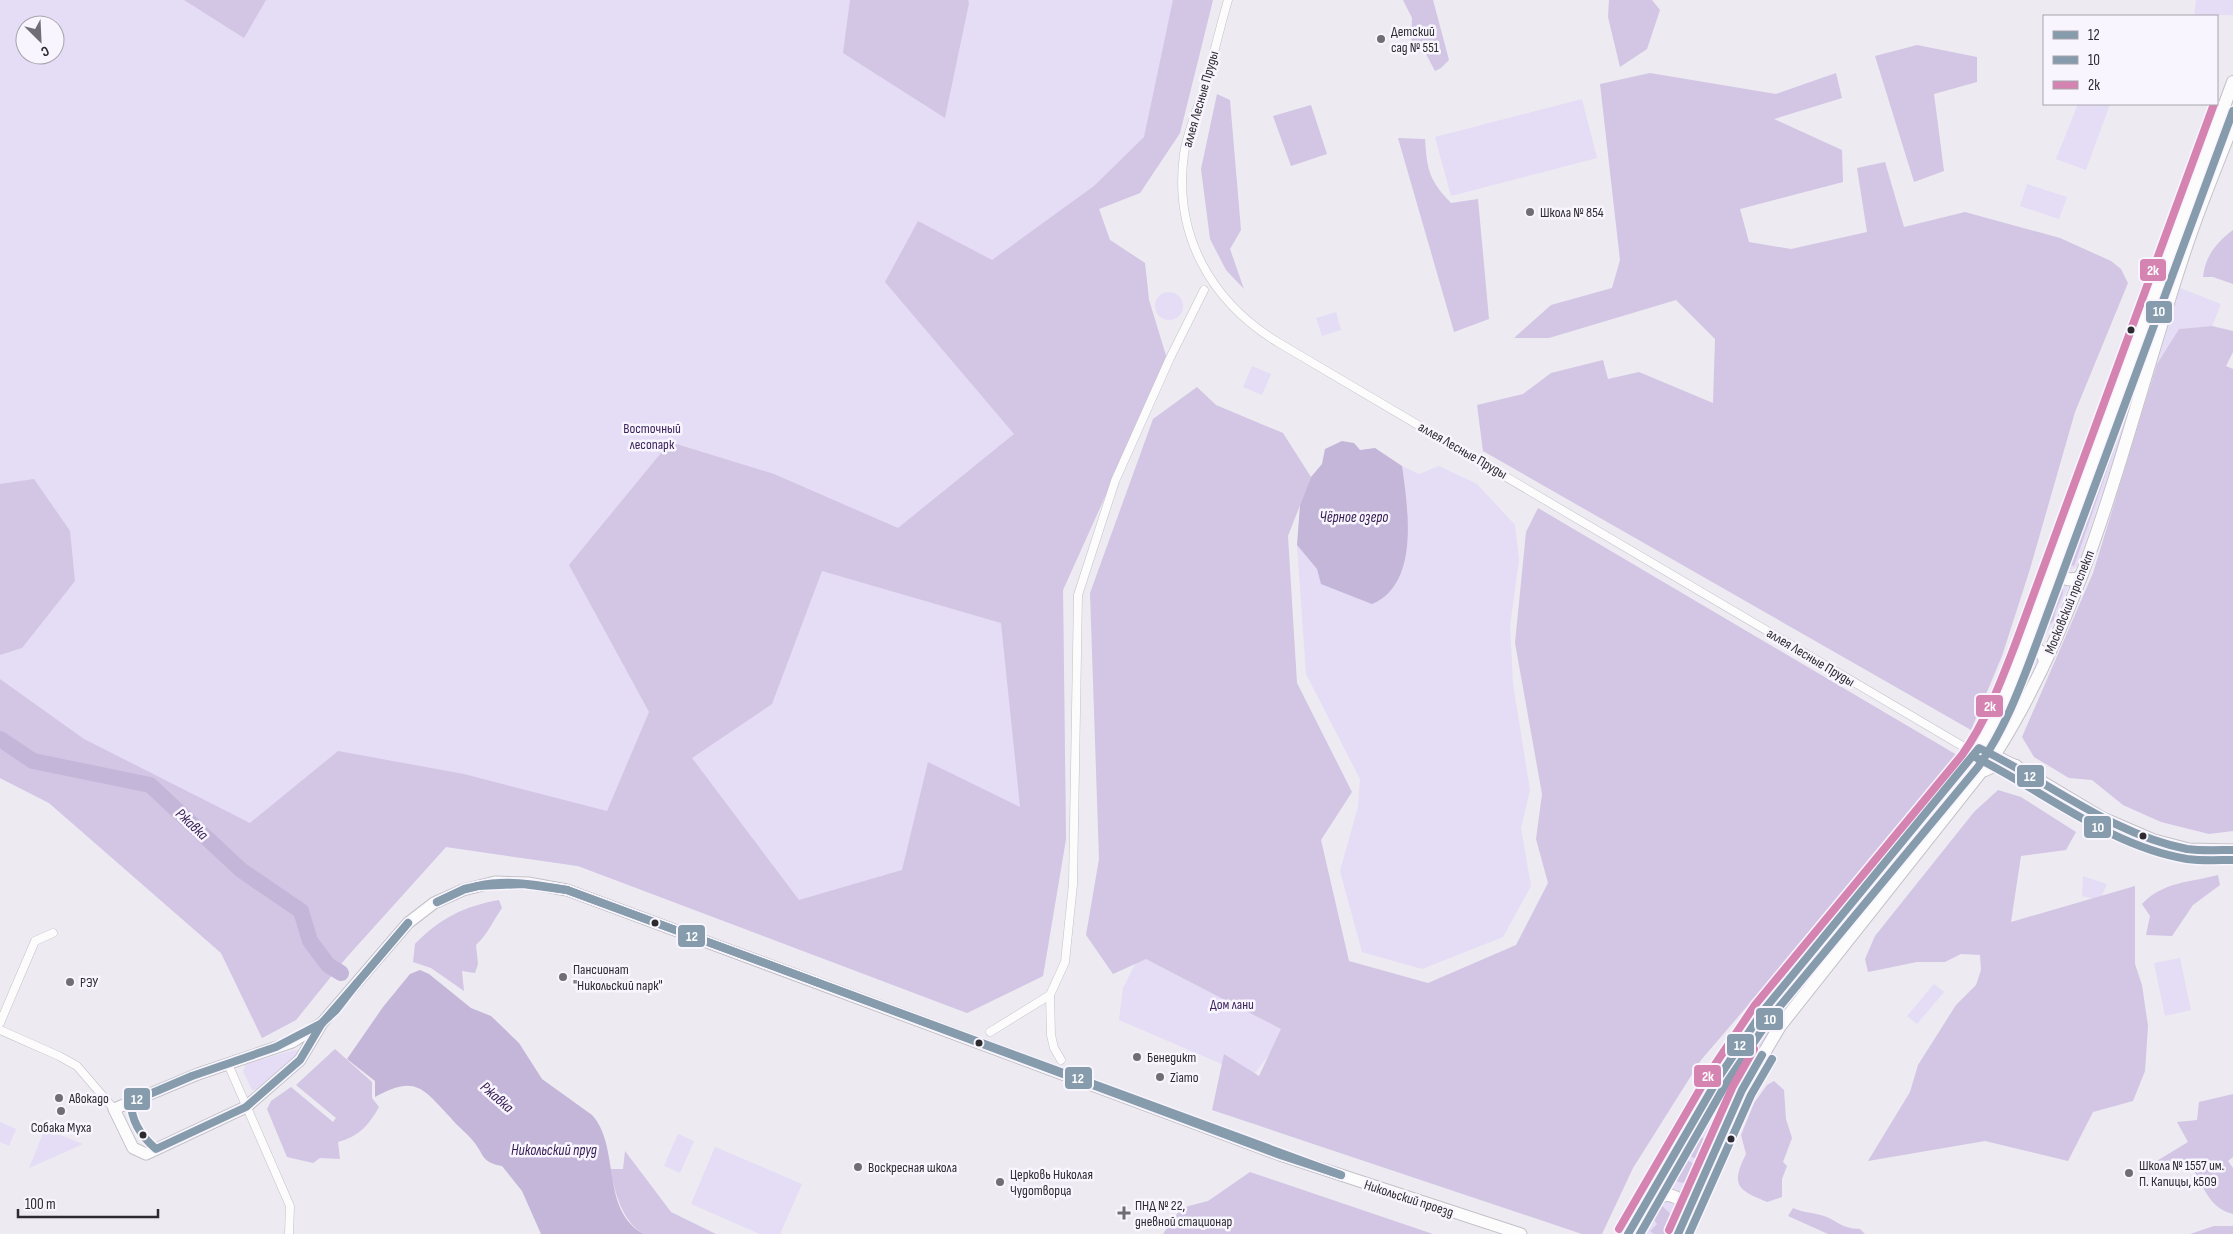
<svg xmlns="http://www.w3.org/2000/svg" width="2233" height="1234" viewBox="0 0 2233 1234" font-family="'Sofia Sans Condensed',sans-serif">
<rect width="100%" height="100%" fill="#edeaf2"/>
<!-- green -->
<g fill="#e5dcf6" fill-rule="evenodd">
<path d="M0 0H1213L1180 133 1140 193 1099 209 1110 240 1145 263 1149 300 1167 359 1063 590 1066 839 1043 976 967 1013 578 866 446 847 346 958 296 1020 262 1038 221 953 49 803 0 778ZM25 25H55V55H25Z"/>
<path d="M2196 0H2233V15L2194 16Z"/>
<path d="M1582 99 1597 158 1451 196 1435 137Z"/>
<path d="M2078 104H2110L2086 170 2056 159Z"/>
<path d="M2027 184 2067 197 2059 219 2020 206Z"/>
<path d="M2162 288 2165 289 2126 424 2077 566 2070 571 2064 569 2063 562ZM2112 437 2118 440 2074 566 2067 564Z"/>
<path d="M2180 288 2221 304 2212 326 2179 329 2157 364Z"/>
<circle cx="1169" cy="306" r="14"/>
<path d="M1336 312 1341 330 1322 336 1316 318Z"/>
<path d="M1252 366 1271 374 1262 395 1243 387Z"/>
<path d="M1402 466 1419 474 1439 466 1477 484 1515 525 1519 560 1510 626 1513 684 1530 790 1521 828 1531 886 1503 937 1422 969 1362 952 1340 871 1358 807 1360 779 1306 674 1297 545 1317 569 1321 584 1408 513Z"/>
<path d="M2053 584 2068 587 2053 623 2040 644 2032 640Z"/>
<path d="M2031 654 2037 660 2018 703 1997 740 1991 741 2026 656Z"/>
<path d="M1936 813 1940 814 1778 1021 1740 1078H1735V1073L1773 1018Z"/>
<path d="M2083 876 2107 884 2100 900 2082 896Z"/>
<path d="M1156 923 1314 995 1252 1077 1119 1020 1123 988Z"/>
<path d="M2180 958 2191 1010 2165 1016 2154 963Z"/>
<path d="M1934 984 1944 992 1917 1024 1907 1016Z"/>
<path d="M294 1050H298L300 1054 257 1089 252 1090 243 1071 246 1064Z"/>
<path d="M1729 1091 1733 1098 1688 1200 1677 1189 1662 1187 1705 1118 1725 1093Z"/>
<path d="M0 1122 16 1129 9 1146 0 1142Z"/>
<path d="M45 1129 83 1144 29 1168Z"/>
<path d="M678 1134 694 1141 680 1173 664 1166Z"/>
<path d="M715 1147 802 1184 780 1234H760L691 1204Z"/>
<path d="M1671 1201C1685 1211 1680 1222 1674 1234H1669L1672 1229 1657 1224 1650 1231 1654 1234H1638C1647 1218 1651 1202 1671 1201Z"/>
</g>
<!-- forest -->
<g fill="#d2c6e4" fill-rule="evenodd">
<path d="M184 0H266L244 38Z"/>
<path d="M850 0H968L969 3 945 118 843 53Z"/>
<path d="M1173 0H1213L1180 133 1140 193 1099 209 1110 240 1145 263 1149 300 1167 359 1063 590 1066 839 1043 976 967 1013 578 866 446 847 346 958 296 1020 262 1038 221 953 49 803 0 778V679L84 739 250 823 338 751 464 774 607 811 649 712 569 565 670 442 774 474 898 528 1014 434 885 282 918 221 992 260 1094 186 1144 137ZM822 571 1001 623 1020 807 928 762 902 870 799 900 692 758 772 704Z"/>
<path d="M1403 0H1433L1449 60 1441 68 1435 71 1425 52 1411 46 1412 18Z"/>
<path d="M1609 0H1652L1660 10 1647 49 1620 67 1608 17Z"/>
<path d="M1917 45 1977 57V82L1934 94 1944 171 1914 182 1875 56Z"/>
<path d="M1650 73 1776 94 1836 73 1842 98 1774 119 1842 150 1843 182 1740 209 1749 242 1791 249 1867 232 1857 168 1885 162 1904 227 1965 212 2060 238 2111 261 2121 269 2128 283 2075 412 2030 569 2002 656 1971 730 1483 451 1477 405 1523 394 1551 373 1603 360 1608 379 1639 372 1713 403 1715 339 1676 300 1549 338H1514L1551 305 1612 288 1620 260 1600 84Z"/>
<path d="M1217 94 1230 100 1241 230 1230 249 1244 289 1226 270 1210 239 1201 169Z"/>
<path d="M1311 105 1327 154 1291 166 1273 116Z"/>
<path d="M1398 138 1425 139C1427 170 1429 180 1451 203L1478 199 1489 319 1454 332Z"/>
<path d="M2233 230V284L2213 277H2203C2205 256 2217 242 2233 230Z"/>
<path d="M2212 326 2233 331V352L2226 366 2233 369V831L2209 834 2161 822 2123 805 2092 780 2069 778 2034 757 2022 737 2093 573 2157 364 2179 329Z"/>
<path d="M1197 387 1216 405 1283 433 1311 477 1288 536 1297 683 1352 792 1321 840 1349 961 1428 983 1516 945 1548 883 1536 839 1542 794 1515 643 1526 532 1538 508 1957 755 1804 940 1701 1060 1633 1168 1602 1234H1582L1212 1110 1224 1054 1259 1076 1281 1029 1146 959 1113 974 1086 935 1099 859 1090 593 1153 419Z"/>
<path d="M2112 437 2118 439 2074 566 2067 564Z"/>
<path d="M34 479 70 531 75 581 22 648 0 655V484Z"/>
<path d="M2063 588C2064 600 2054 607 2054 620L2050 624 2042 625C2043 612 2049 603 2052 590Z"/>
<path d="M1998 790 2021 797 2076 832 2066 850 2021 856 2011 922 2135 886V964L2142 985 2148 1026 2145 1071 2133 1101 2093 1112 2068 1161 1985 1141 1868 1161 1910 1092 1918 1065 1956 1005 1976 985 1981 970 1980 955 1961 954 1945 962H1917L1868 972 1865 959 1875 936 1974 812Z"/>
<path d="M2218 875 2220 885 2193 905 2172 936 2146 935 2150 916 2142 904C2162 882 2191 882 2218 875Z"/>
<path d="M499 900 502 908C492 922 488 934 476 945L478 964 475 973 462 971 464 991 431 968 413 962 415 944C439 919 464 906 499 900Z"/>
<path d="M335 1049 372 1082V1098L379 1107C369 1125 358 1137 338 1142L340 1159 320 1158 313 1163 287 1157 267 1109 271 1101 291 1087 333 1122 336 1118 296 1085Z"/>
<path d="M1774 1081 1784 1090 1786 1119 1792 1138 1783 1162 1787 1166 1782 1179V1197L1767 1202C1738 1190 1730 1186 1746 1154L1741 1135 1754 1103 1767 1085Z"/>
<path d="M2233 1094V1157L2228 1161 2233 1168V1214C2206 1207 2205 1184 2189 1164L2168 1165 2155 1162 2188 1142 2177 1122 2197 1120 2199 1102Z"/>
<path d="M1701 1137 1709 1142 1707 1156 1702 1162 1688 1155 1694 1142Z"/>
<path d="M625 1151 671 1212 716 1234H644C622 1222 615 1192 610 1169H623Z"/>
<path d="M1687 1160 1694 1164 1698 1173 1692 1184 1678 1182 1673 1176Z"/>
<path d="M1250 1172 1433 1234H1163L1181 1208 1208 1201Z"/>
<path d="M1659 1203 1676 1219 1669 1234H1654L1650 1231 1657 1224 1653 1218Z"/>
<path d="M1793 1208C1802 1212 1807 1212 1816 1214 1835 1217 1839 1229 1860 1229L1865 1234H1828L1788 1216Z"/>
<path d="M2214 1226H2233V1234H2190Z"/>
</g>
<!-- water -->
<g fill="#c3b6d9">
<path d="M1342 441 1354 443 1360 450 1375 448 1402 466C1408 508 1420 584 1372 604L1321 584 1317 569 1297 545 1300 505 1311 477 1322 464 1325 449Z"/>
<path d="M420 970 429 974 471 1008 491 1016 519 1043 542 1079 592 1115C621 1147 600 1211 644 1234H541L522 1191 502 1166C481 1162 485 1156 474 1142 467 1133 457 1126 450 1117 422 1087 415 1075 375 1097V1081L347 1059 383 1007 410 974Z"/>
</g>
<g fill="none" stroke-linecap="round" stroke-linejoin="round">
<!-- river -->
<path stroke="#c3b6d9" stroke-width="16" d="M0 739 33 761 150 785 241 870 301 911 310 941 328 965 341 973"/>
<defs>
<g id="street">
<path d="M1228 0C1219 31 1212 62 1203 92 1196 112 1187 134 1184 154 1173 235 1211 302 1279 343L1964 747 1979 748"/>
<path d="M0 1023 35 941 53 933"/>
<path d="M0 1030 59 1056 77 1066 114 1109"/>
<path d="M990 1032 1050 995"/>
<path d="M1061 1060 1054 1048 1051 1035 1050 995 1065 962 1073 884 1078 595 1115 481 1170 358 1204 290"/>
<path d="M228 1064 290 1206 289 1234"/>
</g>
<g id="secondary">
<path d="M1979 748 2016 766 2103 818 2154 840 2189 849 2233 850"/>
<path d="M322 1023 292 1042 198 1074 114 1109 133 1148 146 1154 246 1107 300 1060 322 1023 408 923 434 903 463 890 495 882 528 883 567 890 1280 1155 1521 1234"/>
</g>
<g id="primary">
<path d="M2054 570C2061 579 2070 582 2080 577"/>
<path d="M2024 649C2036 646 2042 650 2045 661"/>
<path d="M1985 770 1998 764 2016 766"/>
<path d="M1719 1077 1742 1090"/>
<path d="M1646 1204C1663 1195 1668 1190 1684 1203L1686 1218"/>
<path d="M1628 1234 1719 1077 1763 1011 1970 761 1986 738 2005 699 2024 649 2233 82"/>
<path d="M1678 1234 1742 1090 1780 1026 1995 754C2092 601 2128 420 2185 250 2199 207 2217 165 2233 123"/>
</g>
</defs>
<!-- street casing -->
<use href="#street" stroke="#c3c1c7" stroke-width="9"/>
<!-- secondary casing -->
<use href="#secondary" stroke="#c3c1c7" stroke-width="13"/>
<!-- primary casing -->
<use href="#primary" stroke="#c3c1c7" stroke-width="14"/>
<!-- street -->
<use href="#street" stroke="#fcfcfd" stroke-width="8"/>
<!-- secondary -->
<use href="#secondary" stroke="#fcfcfd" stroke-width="11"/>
<!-- primary -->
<use href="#primary" stroke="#fcfcfd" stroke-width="12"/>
<defs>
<g id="bus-1">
<path d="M478 886C508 879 537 885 567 890"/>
<path d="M478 886 523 884 567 890"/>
<path d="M567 890 816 982"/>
<path d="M567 890 816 982"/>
<path d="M437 902 464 889 478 886"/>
<path d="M437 902 463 890 478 886"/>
<path d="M816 982 1341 1175"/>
<path d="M816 982 1280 1155 1341 1175"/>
<path d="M357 983 408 923"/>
<path d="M357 983 408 923"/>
<path d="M322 1023 300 1060 246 1107 156 1149C142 1137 131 1121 131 1102L192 1076 276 1047Z"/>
<path d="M322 1023 357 983"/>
<path d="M322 1023 336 1010 357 983"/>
<path d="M1628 1234 1719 1077 1763 1011 1979 748C2048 781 2111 834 2187 849 2202 851 2218 850 2233 850"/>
<path d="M1678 1234 1742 1090 1762 1055"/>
</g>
<g id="bus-2">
<path d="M1975 757C2044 791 2109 846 2187 859 2202 861 2218 860 2233 860"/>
<path d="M1640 1234 1727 1082 1771 1017 1978 767C2003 732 2018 693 2033 653L2233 111"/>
<path d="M1689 1234 1751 1095 1772 1059"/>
</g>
<g id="bus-3">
<path d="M1619 1229 1710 1072 1755 1005 1962 755C1986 721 2000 684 2015 645L2214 104"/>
<path d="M1669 1230 1733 1086 1754 1049"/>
</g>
</defs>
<!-- bus-1 casing -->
<use href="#bus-1" stroke="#f8f5fe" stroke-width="11"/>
<!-- bus-2 casing -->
<use href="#bus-2" stroke="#f8f5fe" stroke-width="11"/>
<!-- bus-3 casing -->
<use href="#bus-3" stroke="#f8f5fe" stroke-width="11"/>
<!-- bus-1 -->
<use href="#bus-1" stroke="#869bac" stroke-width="8"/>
<!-- bus-2 -->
<use href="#bus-2" stroke="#869bac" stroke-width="8"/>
<!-- bus-3 -->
<use href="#bus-3" stroke="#d584b2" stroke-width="8"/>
</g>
<!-- markers -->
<g fill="#706e74" stroke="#f8f5fe" stroke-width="2">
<circle cx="1381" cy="39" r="5"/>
<circle cx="1530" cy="212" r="5"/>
<circle cx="563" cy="977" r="5"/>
<circle cx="70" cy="982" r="5"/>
<circle cx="1137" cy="1057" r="5"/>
<circle cx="1160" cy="1077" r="5"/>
<circle cx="59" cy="1098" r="5"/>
<circle cx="61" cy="1111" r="5"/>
<circle cx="858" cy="1167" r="5"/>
<circle cx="2129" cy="1173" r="5"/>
<circle cx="1000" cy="1182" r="5"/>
<path d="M1121.5 1205.5h5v5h5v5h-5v5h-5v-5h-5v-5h5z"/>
</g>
<g fill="#2d2b30" stroke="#f8f5fe" stroke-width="2">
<circle cx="2131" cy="330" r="4.5"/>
<circle cx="2143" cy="836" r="4.5"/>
<circle cx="655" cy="923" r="4.5"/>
<circle cx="979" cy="1043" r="4.5"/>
<circle cx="143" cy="1135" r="4.5"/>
<circle cx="1731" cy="1139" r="4.5"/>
</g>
<g text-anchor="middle" stroke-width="5" stroke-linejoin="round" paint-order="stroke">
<!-- poi labels -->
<g font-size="14" fill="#2d2b30" stroke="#f8f5fe" text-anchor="start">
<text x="1391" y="36">Детский<tspan x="1391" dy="16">сад № 551</tspan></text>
<text x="1540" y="217">Школа № 854</text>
<text x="573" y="974">Пансионат<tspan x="573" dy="16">"Никольский парк"</tspan></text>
<text x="80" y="987">РЭУ</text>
<text x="1147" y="1062">Бенедикт</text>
<text x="1170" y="1082">Ziamo</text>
<text x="69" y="1103">Авокадо</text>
<text x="61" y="1132" text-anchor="middle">Собака Муха</text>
<text x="2139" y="1170">Школа № 1557 им.<tspan x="2139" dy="16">П. Капицы, к509</tspan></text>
<text x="868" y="1172">Воскресная школа</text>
<text x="1010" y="1179">Церковь Николая<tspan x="1010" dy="16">Чудотворца</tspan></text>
<text x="1135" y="1210">ПНД № 22,<tspan x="1135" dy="16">дневной стационар</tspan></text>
</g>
<!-- street labels -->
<g font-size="14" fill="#2d2b30" stroke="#f8f5fe">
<text transform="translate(1200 99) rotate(-74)" y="5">аллея Лесные Пруды</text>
<text transform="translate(1463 450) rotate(30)" y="5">аллея Лесные Пруды</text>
<text transform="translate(2069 602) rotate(-68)" y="5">Московский проспект</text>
<text transform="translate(1811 657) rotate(31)" y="5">аллея Лесные Пруды</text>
<text transform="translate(1409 1198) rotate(18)" y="5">Никольский проезд</text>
</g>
<!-- park labels -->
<g font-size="14" fill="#3d245d" stroke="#f8f5fe">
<text x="652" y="433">Восточный<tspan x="652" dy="16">лесопарк</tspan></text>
<text x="1232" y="1009">Дом лани</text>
</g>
<!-- water labels -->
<g font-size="15" font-style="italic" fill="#331950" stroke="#f8f5fe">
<text x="1354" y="522">Чёрное озеро</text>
<text transform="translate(192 824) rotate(43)" y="5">Ржавка</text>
<text transform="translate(497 1097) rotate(41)" y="5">Ржавка</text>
<text x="554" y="1155">Никольский пруд</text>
</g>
</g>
<g stroke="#f8f5fe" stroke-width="2">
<rect x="2139" y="258" width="28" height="24" rx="5" fill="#d584b2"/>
<rect x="2145" y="300" width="28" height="24" rx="5" fill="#869bac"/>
<rect x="1975" y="694" width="29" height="24" rx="5" fill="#d584b2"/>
<rect x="2016" y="764" width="29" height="24" rx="5" fill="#869bac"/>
<rect x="2083" y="815" width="29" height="24" rx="5" fill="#869bac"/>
<rect x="677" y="924" width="29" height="24" rx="5" fill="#869bac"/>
<rect x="1755" y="1007" width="29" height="24" rx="5" fill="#869bac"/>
<rect x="1726" y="1033" width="29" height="24" rx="5" fill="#869bac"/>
<rect x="1693" y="1064" width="29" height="24" rx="5" fill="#d584b2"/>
<rect x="1064" y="1066" width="29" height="24" rx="5" fill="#869bac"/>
<rect x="123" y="1087" width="28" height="24" rx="5" fill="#869bac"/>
</g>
<g font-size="14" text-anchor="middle" font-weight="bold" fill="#fff">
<text x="2153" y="275">2к</text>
<text x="2159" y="316">10</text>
<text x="1990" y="711">2к</text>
<text x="2030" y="781">12</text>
<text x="2098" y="832">10</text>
<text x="692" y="941">12</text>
<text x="1770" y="1024">10</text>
<text x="1740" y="1050">12</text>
<text x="1708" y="1081">2к</text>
<text x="1078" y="1083">12</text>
<text x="137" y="1104">12</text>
</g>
<!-- legend -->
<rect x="2043" y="15" width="175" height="90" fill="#f8f5fe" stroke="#a7a4ac"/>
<rect x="2053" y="31" width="25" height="8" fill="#869bac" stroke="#a7a4ac"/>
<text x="2088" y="40" font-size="15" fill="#2d2b30">12</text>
<rect x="2053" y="56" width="25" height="8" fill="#869bac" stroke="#a7a4ac"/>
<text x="2088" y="65" font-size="15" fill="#2d2b30">10</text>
<rect x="2053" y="81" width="25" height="8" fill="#d584b2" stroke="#a7a4ac"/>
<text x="2088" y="90" font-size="15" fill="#2d2b30">2к</text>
<!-- north arrow -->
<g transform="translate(40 40) rotate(156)"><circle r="24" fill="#f8f5fe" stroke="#a7a4ac"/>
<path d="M0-4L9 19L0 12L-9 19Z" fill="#706e74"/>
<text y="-8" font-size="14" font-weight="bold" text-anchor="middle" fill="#2d2b30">С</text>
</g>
<!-- scale -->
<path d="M18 1209v8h140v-8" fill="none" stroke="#2d2b30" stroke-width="2.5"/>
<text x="25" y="1209" font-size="15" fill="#2d2b30" stroke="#f8f5fe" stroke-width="4" paint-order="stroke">100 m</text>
</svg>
